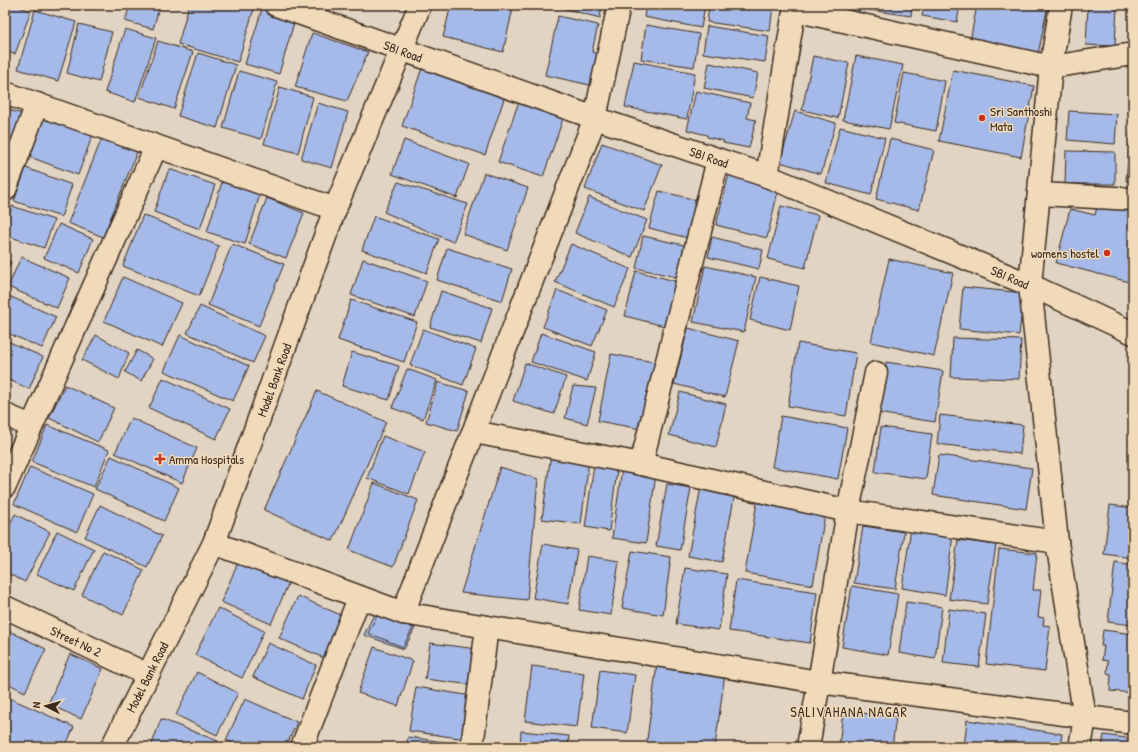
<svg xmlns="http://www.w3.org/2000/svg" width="1138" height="752" viewBox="0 0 1138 752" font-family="'Patrick Hand',sans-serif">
<rect width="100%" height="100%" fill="#e2d4c2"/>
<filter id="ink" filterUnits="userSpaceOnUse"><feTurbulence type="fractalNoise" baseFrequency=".025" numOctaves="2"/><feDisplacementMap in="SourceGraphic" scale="8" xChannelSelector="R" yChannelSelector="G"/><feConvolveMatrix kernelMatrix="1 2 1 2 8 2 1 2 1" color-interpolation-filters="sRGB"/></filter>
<g filter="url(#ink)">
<!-- building -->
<g fill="#a5bae8" stroke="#3b2a1e">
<path d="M5 5H14L31 11 15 54 5 51Z"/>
<path d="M130 5H160L153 29 125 21Z"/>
<path d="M189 5H255L238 62 178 44Z"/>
<path d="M451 5H500L513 8 503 52 443 37Z"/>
<path d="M551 5H602L600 18Z"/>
<path d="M646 5H705L701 28 644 17Z"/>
<path d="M709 5H773L770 31 707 22Z"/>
<path d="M810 5H861L858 16Z"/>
<path d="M871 5H912L911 16 870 10Z"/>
<path d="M924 5H960L957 22 922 16Z"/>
<path d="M977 5H1048L1037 59 969 46Z"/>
<path d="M1088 5H1117L1115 46 1086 45Z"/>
<path d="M1130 5H1133V32H1131Z"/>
<path d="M262 9 295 19 279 74 245 64Z"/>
<path d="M35 10 76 22 58 81 18 69Z"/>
<path d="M558 16 598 25 592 52 601 54 594 86 545 75Z"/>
<path d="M79 24 112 32 99 82 67 73Z"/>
<path d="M646 25 699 34 694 67 641 59Z"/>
<path d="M707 26 769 36 765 62 703 53Z"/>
<path d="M125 29 156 38 135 102 105 92Z"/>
<path d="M312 33 368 52 347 101 295 87Z"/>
<path d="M158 41 193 52 174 109 139 97Z"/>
<path d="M198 53 236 65 217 128 178 116Z"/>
<path d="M813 56 849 63 838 118 802 110Z"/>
<path d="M856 56 903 65 889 129 843 120Z"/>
<path d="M634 61 695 73 687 119 625 107Z"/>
<path d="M709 63 758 73 753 98 704 88Z"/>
<path d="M422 68 505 96 485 155 402 126Z"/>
<path d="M953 70 1034 86 1021 157 939 141Z"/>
<path d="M239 71 277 82 261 139 223 128Z"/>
<path d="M904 73 945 81 936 131 894 123Z"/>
<path d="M280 87 313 97 298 153 264 144Z"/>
<path d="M696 91 750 103 747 118 756 120 749 148 723 143 724 141 707 137V135L687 130Z"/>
<path d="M519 101 564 116 543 177 498 162Z"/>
<path d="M318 103 348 112 332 168 301 159Z"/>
<path d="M5 109 23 114 11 152 5 151Z"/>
<path d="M795 111 836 123 821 174 780 162Z"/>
<path d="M1069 111 1117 114 1115 144 1067 140Z"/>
<path d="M44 117 93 134 78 175 30 157Z"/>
<path d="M1132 121H1133V182L1126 181Z"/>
<path d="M840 127 885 138 871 195 826 183Z"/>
<path d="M102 138 137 152 103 237 68 223Z"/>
<path d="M890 139 934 150 919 210 876 199Z"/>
<path d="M404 140 469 164 457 198 392 174Z"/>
<path d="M602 143 662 165 644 211 585 189Z"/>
<path d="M1066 151 1115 152V184H1065Z"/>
<path d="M26 168 72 185 61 217 14 201Z"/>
<path d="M169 169 215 185 200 229 154 212Z"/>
<path d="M484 173 528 188 507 250 463 234Z"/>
<path d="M729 174 779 187 767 238 716 225Z"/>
<path d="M222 182 260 194 245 244 207 232Z"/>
<path d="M398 182 468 204 453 242 384 212Z"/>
<path d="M659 191 701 201 692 239 649 228Z"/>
<path d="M589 197 647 220 632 257 575 233Z"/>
<path d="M267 198 304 213 286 258 249 244Z"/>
<path d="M1098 203 1133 212V283L1056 263 1070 209 1095 215Z"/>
<path d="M12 206 54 220 44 248 5 235V226Z"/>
<path d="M781 206 818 215 805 268 768 259Z"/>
<path d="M143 215 219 246 199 296 123 266Z"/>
<path d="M374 216 439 239 427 273 362 250Z"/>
<path d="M59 224 93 239 79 273 44 258Z"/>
<path d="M643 236 688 246 681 278 636 268Z"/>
<path d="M712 237 763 250 759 269 708 257Z"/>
<path d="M232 244 284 264 259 326 208 305Z"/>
<path d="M571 244 630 269 614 307 555 282Z"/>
<path d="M447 248 512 269 502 301 437 280Z"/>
<path d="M21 257 70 278 57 308 8 287Z"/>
<path d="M5 259 11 262 5 275Z"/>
<path d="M363 259 427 281 415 317 351 295Z"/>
<path d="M889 259 953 273 934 356 871 342Z"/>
<path d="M705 266 756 277 744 332 693 322Z"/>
<path d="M636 271 679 282 668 327 625 316Z"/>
<path d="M123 277 182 303 162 347 104 321Z"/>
<path d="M760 277 799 286 790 330 750 320Z"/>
<path d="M963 287 1024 293 1019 335 959 329Z"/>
<path d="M557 290 607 310 592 346 543 327Z"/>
<path d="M441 291 492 308 481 343 430 327Z"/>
<path d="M9 296 56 317 42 348 5 332V305Z"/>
<path d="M351 300 417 322 404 362 338 340Z"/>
<path d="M200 306 265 336 253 363 187 333Z"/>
<path d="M688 328 739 341 725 397 674 384Z"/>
<path d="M423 329 476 349 463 385 410 365Z"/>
<path d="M541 333 596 352 587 381 531 362Z"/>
<path d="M96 335 129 353 119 379 82 360Z"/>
<path d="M180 335 249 366 233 401 164 371Z"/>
<path d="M953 338 1021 340 1019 379 951 377Z"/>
<path d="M5 340 43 357 29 389 5 378Z"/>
<path d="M798 343 856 353 846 416 788 406Z"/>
<path d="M137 350 153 359 141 381 125 372Z"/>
<path d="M352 352 399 366 389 400 342 386Z"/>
<path d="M611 354 659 363 646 430 598 421Z"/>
<path d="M886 362 943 371 935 422 877 413Z"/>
<path d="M525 363 566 377 554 414 513 401Z"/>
<path d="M407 369 437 380 423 419 392 408Z"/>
<path d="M163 378 230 409 216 439 149 408Z"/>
<path d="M438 382 469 391 457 431 426 422Z"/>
<path d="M65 385 114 408 98 442 49 418Z"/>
<path d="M573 386 596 388 587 424 565 418Z"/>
<path d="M317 391 386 422 333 541 264 510Z"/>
<path d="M680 392 726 404 716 447 669 435Z"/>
<path d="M940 415 1023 425 1020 454 937 444Z"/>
<path d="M781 416 847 428 838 479 772 467Z"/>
<path d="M131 418 197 448 182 483 115 453Z"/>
<path d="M47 425 109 450 94 487 32 462Z"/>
<path d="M881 427 932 434 926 479 875 472Z"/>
<path d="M383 436 425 452 409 494 367 478Z"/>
<path d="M551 454 589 459 581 524 542 519Z"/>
<path d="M939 455 1032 468 1026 509 933 495Z"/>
<path d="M111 456 179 488 164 521 95 489Z"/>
<path d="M595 458 618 462 609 531 585 527Z"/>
<path d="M30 467 93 494 77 532 14 504Z"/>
<path d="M500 467 538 479 527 600 461 593Z"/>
<path d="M622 469 656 474 646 543 612 538Z"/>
<path d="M374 483 418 500 393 567 349 550Z"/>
<path d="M667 484 691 488 680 550 656 546Z"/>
<path d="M701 487 735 493 722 562 688 556Z"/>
<path d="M757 502 825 514 813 585 745 573Z"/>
<path d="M100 505 162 536 147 567 85 537Z"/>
<path d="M1110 505 1133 508V558L1104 554Z"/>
<path d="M15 514 50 532 25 582 5 572V534Z"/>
<path d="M863 526 904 532 895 589 854 583Z"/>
<path d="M911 528 953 535 945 595 902 588Z"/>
<path d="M57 531 94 549 74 591 37 574Z"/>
<path d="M958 540 996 545 987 604 949 599Z"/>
<path d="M543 544 577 550 568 604 533 598Z"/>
<path d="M999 549 1037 553 1033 590H1041L1038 617 1044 618 1043 625 1050 626 1045 671 986 664Z"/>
<path d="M103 551 144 570 123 615 82 595Z"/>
<path d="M632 551 671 557 663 615 622 608Z"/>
<path d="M587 556 619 561 611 615 579 610Z"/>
<path d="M239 560 289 582 271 624 221 602Z"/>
<path d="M1115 562 1133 565V625L1108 622Z"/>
<path d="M685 568 727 574 719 630 676 624Z"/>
<path d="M736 580 817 592 810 643 729 631Z"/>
<path d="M852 586 898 594 888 655 842 647Z"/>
<path d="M298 596 345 617 326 659 279 638Z"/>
<path d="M906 602 942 607 935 659 899 653Z"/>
<path d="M218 608 264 631 242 678 195 655Z"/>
<path d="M949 609 986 614 979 667 943 663Z"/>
<path d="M376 610 415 628 404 649 364 635Z"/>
<path d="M379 612 413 628 403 647 368 633Z"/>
<path d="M1103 630 1133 634V693L1110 691 1111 675 1107 674 1108 661 1102 660 1104 646H1101Z"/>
<path d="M9 631 46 649 25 692 5 682V638Z"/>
<path d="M268 643 316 665 302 699 253 677Z"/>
<path d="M430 643 477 649 472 685 425 679Z"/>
<path d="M374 647 413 661 398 706 358 693Z"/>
<path d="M70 654 103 669 81 719 48 704Z"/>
<path d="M657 664 725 673 715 747H646Z"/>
<path d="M532 666 584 673 577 727 525 721Z"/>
<path d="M600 670 635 675 627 733 592 728Z"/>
<path d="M197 672 238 693 217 735 176 715Z"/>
<path d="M416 687 472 696 466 739 409 731Z"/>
<path d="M5 696 74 727 65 747H5Z"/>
<path d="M245 699 297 722 286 747H242L226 740Z"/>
<path d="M843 711 896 717 892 747H839Z"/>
<path d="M161 719 218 741 216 747H151Z"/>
<path d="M967 720 1062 734 1060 747H964Z"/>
<path d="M521 731 569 736 568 747H520Z"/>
<path d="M1104 735 1133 739V747H1102Z"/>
<path d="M408 737 465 745V747H406Z"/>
</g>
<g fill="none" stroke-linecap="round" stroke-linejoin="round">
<defs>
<g id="minor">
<path d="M276 5 595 118 767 176 1030 285 1133 333"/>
<path d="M1061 5 1051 67 1030 285 1057 542 1085 718 1080 747"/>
<path d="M794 10 1051 67 1133 54"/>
<path d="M5 93 335 209"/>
<path d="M767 176 795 5"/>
<path d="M5 190 37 104"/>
<path d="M1040 194 1133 199"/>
<path d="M5 415 31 426"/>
<path d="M474 432 641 464 848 511 1057 542"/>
<path d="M641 464 718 160"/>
<path d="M5 486 156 147"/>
<path d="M214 543 403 613 819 682 1133 723"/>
<path d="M5 607 148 675"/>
<path d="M403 613 595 118 619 5"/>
<path d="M112 747 214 543 335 209 420 5"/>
<path d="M302 747 359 598"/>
<path d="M472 747 487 627"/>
<path d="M808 747 848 511 876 373"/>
</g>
</defs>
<!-- minor casing -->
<use href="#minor" stroke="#3b2a1e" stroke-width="25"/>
<!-- minor -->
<use href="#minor" stroke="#f1dab9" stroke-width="22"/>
</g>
</g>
<!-- markers -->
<g fill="#c8321e" stroke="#f1dab9" stroke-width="1.5">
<circle cx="982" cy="118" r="4"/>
<circle cx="1107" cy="253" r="4"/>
<path d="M158 453h4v4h4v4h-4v4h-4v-4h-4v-4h4z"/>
</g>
<g text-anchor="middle" stroke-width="3" stroke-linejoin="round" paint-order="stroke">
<!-- street labels -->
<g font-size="13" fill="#3b2a1e" stroke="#f1dab9">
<text transform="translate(403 51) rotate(20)" y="5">SBI Road</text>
<text transform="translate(709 157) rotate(19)" y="5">SBI Road</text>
<text transform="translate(1010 277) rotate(23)" y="5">SBI Road</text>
<text transform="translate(274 380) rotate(-70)" y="5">Model Bank Road</text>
<text transform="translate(76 641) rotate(25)" y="5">Street No 2</text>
<text transform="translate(147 677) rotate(-63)" y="5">Model Bank Road</text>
</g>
<!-- poi labels -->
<g font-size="13" fill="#3b2a1e" stroke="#f1dab9" text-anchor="start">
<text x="990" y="116">Sri Santhoshi<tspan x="990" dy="15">Mata</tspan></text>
<text x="1099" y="258" text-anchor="end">womens hostel</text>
<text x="169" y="464">Amma Hospitals</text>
</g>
<!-- neighbourhood labels -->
<g font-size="14" letter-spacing="1" fill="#3b2a1e" stroke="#f1dab9">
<text x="849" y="717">SALIVAHANA NAGAR</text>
</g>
</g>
<!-- margin -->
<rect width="1138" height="752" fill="none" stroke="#f1dab9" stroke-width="20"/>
<rect x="10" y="10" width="1118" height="732" fill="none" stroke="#3b2a1e" stroke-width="1.5" filter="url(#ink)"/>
<!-- north arrow -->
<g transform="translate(46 706) rotate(276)" stroke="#f1dab9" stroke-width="3" paint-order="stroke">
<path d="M0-3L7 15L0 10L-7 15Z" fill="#3b2a1e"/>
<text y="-6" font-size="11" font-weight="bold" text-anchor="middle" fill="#3b2a1e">N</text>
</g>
</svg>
